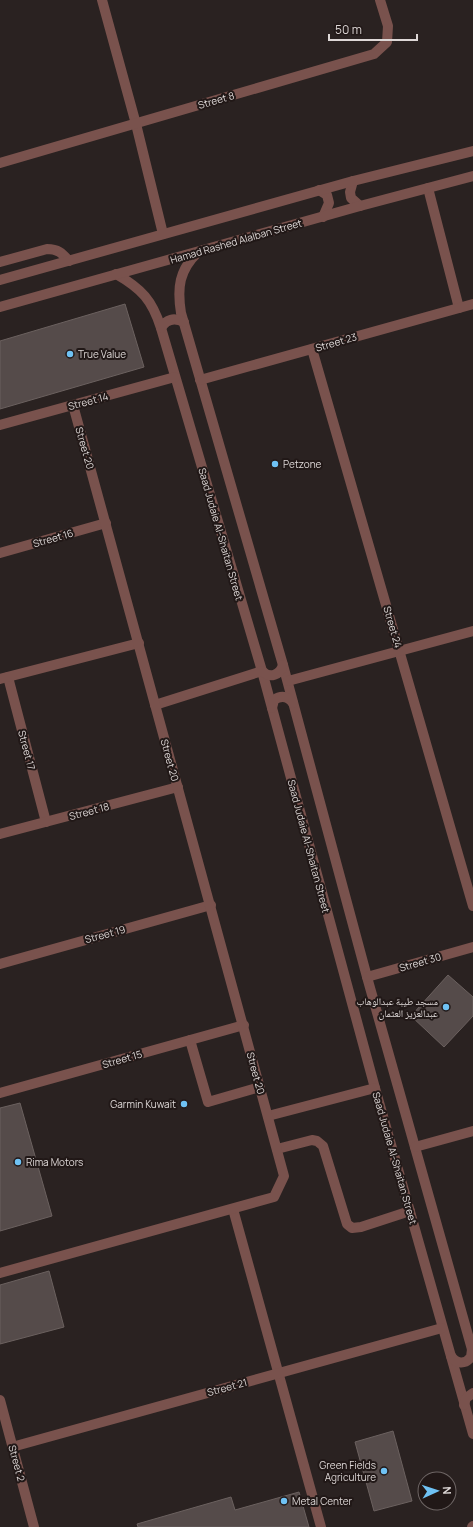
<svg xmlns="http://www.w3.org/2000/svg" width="473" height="1527" viewBox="0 0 473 1527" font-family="Manrope,'Noto Naskh Arabic',sans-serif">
<rect width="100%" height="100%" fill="#2a2221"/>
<!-- building -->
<g fill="#554b4a" stroke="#6b615f">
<path d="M125 304 144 367 0 409V341Z"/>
<path d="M448 975 473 997V1016L444 1047 411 1016Z"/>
<path d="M20 1103 52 1216 0 1231V1108Z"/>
<path d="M49 1271 64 1327 0 1344V1285Z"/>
<path d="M393 1431 412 1501 374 1511 355 1442Z"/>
<path d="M299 1492 309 1527H138L137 1524 231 1497 235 1510Z"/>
</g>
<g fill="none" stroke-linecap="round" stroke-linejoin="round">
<!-- minor -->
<g stroke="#79524d" stroke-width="10">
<path d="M102 0 136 124 163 234"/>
<path d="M0 163 374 54 387 42 388 26 380 0"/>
<path d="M353 181 350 192 351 198 360 206"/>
<path d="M428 188 459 308"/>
<path d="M319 190 327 195 329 203 323 217"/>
<path d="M198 252C179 270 177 288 181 313L283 665 367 977 473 1353"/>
<path d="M0 262 47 249C58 249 62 253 69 261"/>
<path d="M116 274C142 289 152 300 161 328L262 671 375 1088 473 1434"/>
<path d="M0 280 353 181 473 151"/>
<path d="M0 307 360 206 473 176"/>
<path d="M161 328C166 319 174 317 184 322"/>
<path d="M312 349 473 906"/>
<path d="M200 380 473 304"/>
<path d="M0 425 175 377"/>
<path d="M0 553 106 523"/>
<path d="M8 677 46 822"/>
<path d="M0 679 139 643"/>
<path d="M288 681 473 631"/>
<path d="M155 705 262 671C270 679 280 675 283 665"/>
<path d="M272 708 274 700C281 695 288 696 293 703"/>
<path d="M0 834 178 787"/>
<path d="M0 964 211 905"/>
<path d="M367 977 473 947"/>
<path d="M190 1040 208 1102 260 1087"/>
<path d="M0 1093 244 1025"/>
<path d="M268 1116 375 1088"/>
<path d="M415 1147 473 1131"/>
<path d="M277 1149 312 1140 317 1141 323 1146 347 1224 352 1228 361 1227 410 1211"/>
<path d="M233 1209 321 1527"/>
<path d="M0 1273 274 1197 284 1176 73 405"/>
<path d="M451 1356C456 1364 465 1365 471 1357L472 1349"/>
<path d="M0 1400 34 1527"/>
<path d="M464 1405 466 1398 473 1393"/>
<path d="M12 1447 442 1328"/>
<path d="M472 1527 473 1526"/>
</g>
</g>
<!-- markers -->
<g fill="#6fc2f4" stroke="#211817" stroke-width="1.5">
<circle cx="70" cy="354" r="4"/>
<circle cx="275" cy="464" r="4"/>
<circle cx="446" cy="1007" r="4"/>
<circle cx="184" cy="1104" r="4"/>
<circle cx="18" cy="1162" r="4"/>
<circle cx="384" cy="1471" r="4"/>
<circle cx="284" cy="1501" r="4"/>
</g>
<g text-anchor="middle" stroke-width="4" stroke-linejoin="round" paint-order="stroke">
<!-- street labels -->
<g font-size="10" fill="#ded8d7" stroke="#211817">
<text transform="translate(216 100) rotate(-16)" y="4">Street 8</text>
<text transform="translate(236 241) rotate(-16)" y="4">Hamad Rashed Alalban Street</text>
<text transform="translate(336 342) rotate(-16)" y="4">Street 23</text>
<text transform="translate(88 401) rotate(-15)" y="4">Street 14</text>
<text transform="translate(85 448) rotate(74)" y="4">Street 20</text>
<text transform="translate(221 534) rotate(74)" y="4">Saad Judaie Al-Shaitan Street</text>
<text transform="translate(53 538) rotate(-16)" y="4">Street 16</text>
<text transform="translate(393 627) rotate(74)" y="4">Street 24</text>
<text transform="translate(27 750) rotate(75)" y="4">Street 17</text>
<text transform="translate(170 760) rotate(75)" y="4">Street 20</text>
<text transform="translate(89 811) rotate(-15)" y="4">Street 18</text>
<text transform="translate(309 846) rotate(75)" y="4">Saad Judaie Al-Shaitan Street</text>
<text transform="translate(105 934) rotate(-15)" y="4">Street 19</text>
<text transform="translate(420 962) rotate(-16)" y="4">Street 30</text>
<text transform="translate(122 1059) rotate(-16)" y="4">Street 15</text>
<text transform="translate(256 1073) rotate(75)" y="4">Street 20</text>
<text transform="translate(395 1158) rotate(74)" y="4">Saad Judaie Al-Shaitan Street</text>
<text transform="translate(227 1387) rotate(-15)" y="4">Street 21</text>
<text transform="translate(17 1463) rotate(75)" y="4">Street 2</text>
</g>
<!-- poi labels -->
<g font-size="10" fill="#ded8d7" stroke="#211817" text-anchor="start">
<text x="78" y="358">True Value</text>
<text x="283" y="468">Petzone</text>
<text x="438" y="1005" text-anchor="end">مسجد طيبة عبدالوهاب<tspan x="438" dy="12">عبدالعزيز العثمان</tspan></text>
<text x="176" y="1108" text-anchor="end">Garmin Kuwait</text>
<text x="26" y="1166">Rima Motors</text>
<text x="376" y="1469" text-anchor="end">Green Fields<tspan x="376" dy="12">Agriculture</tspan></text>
<text x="292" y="1505">Metal Center</text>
</g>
</g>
<!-- north arrow -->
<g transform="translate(437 1491) rotate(87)"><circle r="19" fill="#211817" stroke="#6d6564"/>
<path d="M0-3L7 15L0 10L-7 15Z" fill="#6fc2f4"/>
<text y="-6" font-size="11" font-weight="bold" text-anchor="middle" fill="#ded8d7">N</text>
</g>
<!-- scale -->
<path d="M329 34v6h88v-6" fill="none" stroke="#ded8d7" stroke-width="2"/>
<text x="335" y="34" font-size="12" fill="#ded8d7" stroke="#211817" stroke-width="3" paint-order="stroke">50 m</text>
</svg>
